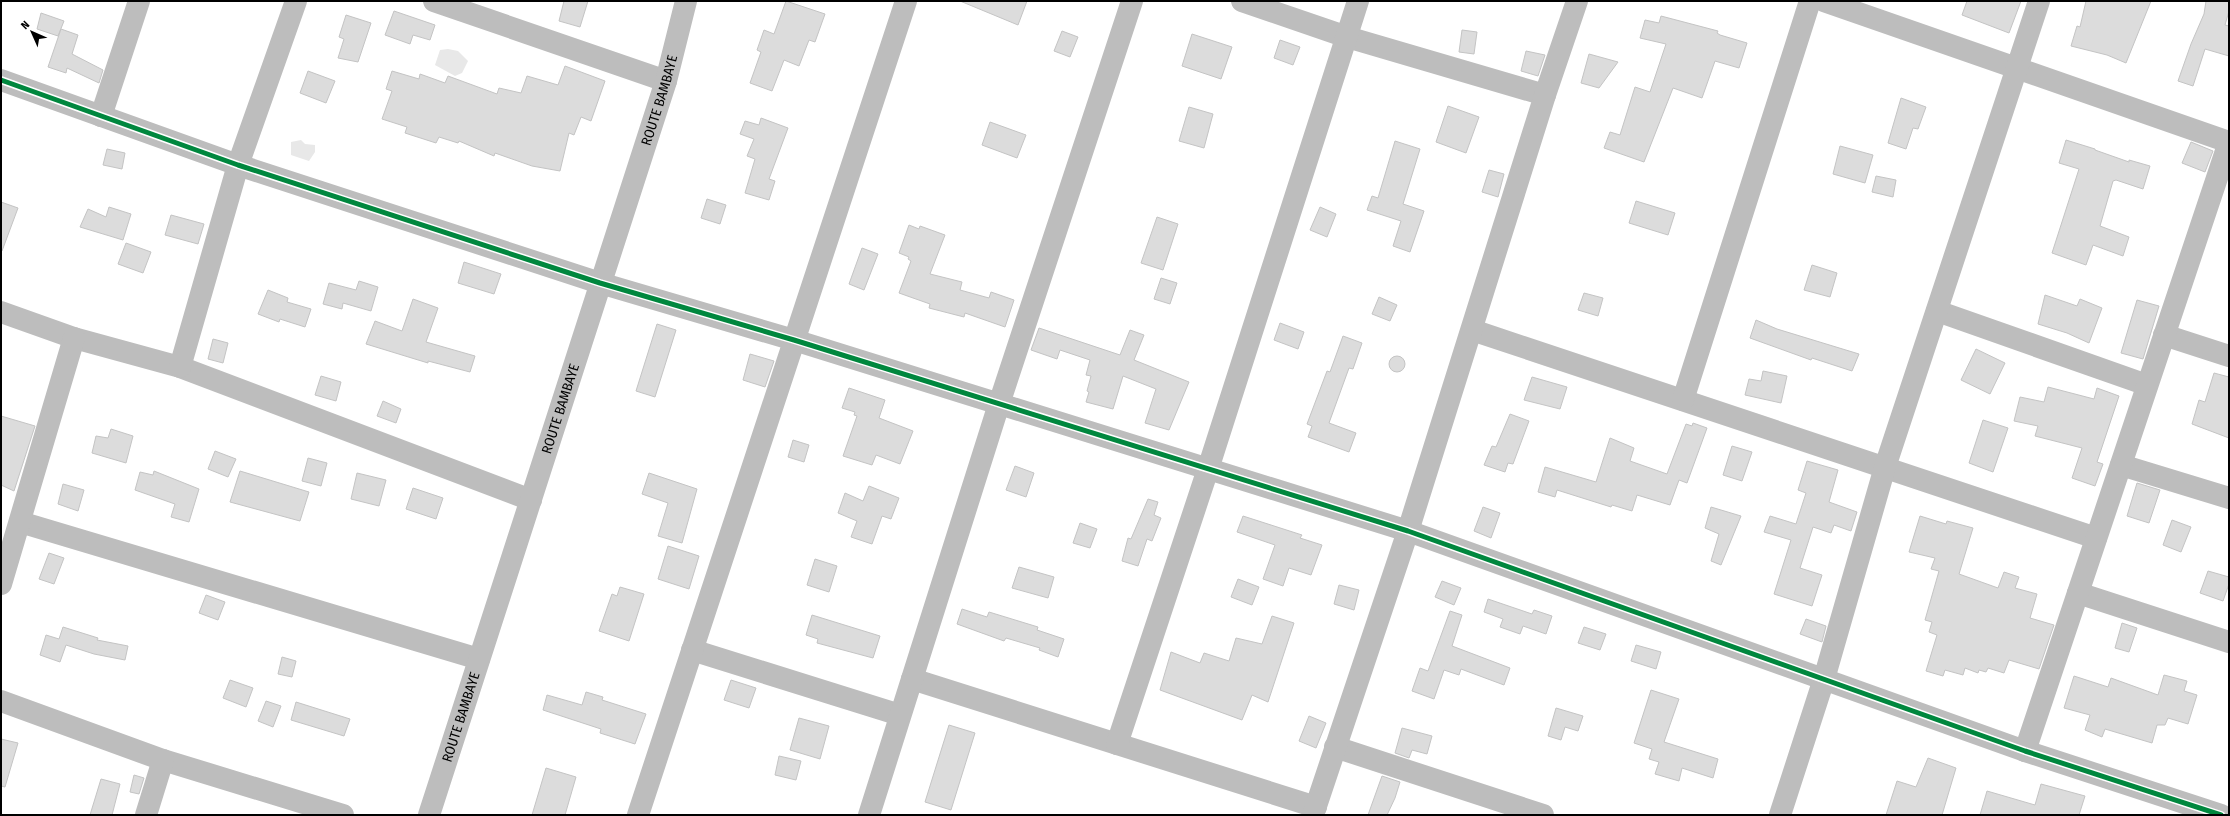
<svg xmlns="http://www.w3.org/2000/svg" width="2230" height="816" viewBox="0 0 2230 816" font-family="'Fira Sans Condensed',sans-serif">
<rect width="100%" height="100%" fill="#fff"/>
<!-- green -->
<g fill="#e8e8e8">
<path d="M448 49 458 51 468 61 462 73 455 76 435 65 440 50Z"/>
<path d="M301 140 305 144 315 145V152L309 161 291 155V142Z"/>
</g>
<!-- building -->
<g fill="#dcdcdc" stroke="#c4c4c4">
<path d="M564 1H588L580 27 559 21Z"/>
<path d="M786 1 825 14 815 42 809 40 799 66 784 60 772 91 750 83 761 52 757 50 764 30 774 34Z"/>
<path d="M960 1H1027L1018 25Z"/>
<path d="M1967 1H2021L2009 33 1962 15Z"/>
<path d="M2086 1H2151L2126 63 2107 55 2071 46 2077 26 2080 27Z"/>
<path d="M2206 1H2229V11L2225 25 2229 26V56L2205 49 2193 86 2178 81 2191 44 2204 14Z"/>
<path d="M394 11 435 25 430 40 413 35 410 44 385 35Z"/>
<path d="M41 13 64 21 58 36 37 29Z"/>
<path d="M346 15 371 23 358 62 338 58 344 39 339 37Z"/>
<path d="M1661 16 1718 31 1717 33 1720 35 1747 43 1739 68 1715 61 1702 98 1673 88 1644 162 1604 148 1610 132 1620 135 1635 87 1650 92 1666 44 1640 38 1645 20 1659 23Z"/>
<path d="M61 29 78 35 72 54 103 70 99 83 67 68 66 73 48 67Z"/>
<path d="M1462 30 1477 32 1474 54 1459 52Z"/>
<path d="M1062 31 1078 37 1070 57 1054 51Z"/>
<path d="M1192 34 1232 47 1221 79 1182 66Z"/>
<path d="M1280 40 1300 47 1293 65 1274 58Z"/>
<path d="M1526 51 1545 55 1538 76 1521 71Z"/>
<path d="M1589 54 1618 62 1599 88 1581 83Z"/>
<path d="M565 66 605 81 591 121 581 117 574 135 569 133 560 171 532 166 495 153 494 156 459 141 458 143 439 137 436 143 405 133 407 127 382 119 392 91 386 89 392 71 419 79 420 74 445 83 448 76 497 94 499 88 521 93 527 76 558 85Z"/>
<path d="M308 71 335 81 326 103 300 93Z"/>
<path d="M1901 98 1926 107 1918 129 1913 128 1906 149 1888 143Z"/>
<path d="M1448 106 1479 117 1466 153 1436 142Z"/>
<path d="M1189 107 1213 114 1204 148 1179 141Z"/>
<path d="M761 118 788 128 769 179 775 181 769 200 745 193 755 159 747 156 754 139 740 134 745 121 759 125Z"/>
<path d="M990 122 1026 135 1017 158 982 145Z"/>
<path d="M2066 140 2095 149V150L2129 162V160L2150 166 2143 189 2116 180 2113 181 2100 226 2129 237 2123 256 2093 245 2086 265 2052 253 2079 169 2059 163Z"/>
<path d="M1395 141 1420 149 1403 204 1424 211 1410 252 1393 246 1401 221 1367 210 1372 196 1378 198Z"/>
<path d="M2191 142 2213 151 2205 172 2182 163Z"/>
<path d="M1840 146 1873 155 1865 183 1833 174Z"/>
<path d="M107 149 125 153 122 169 103 165Z"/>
<path d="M1489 170 1504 174 1498 197 1482 192Z"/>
<path d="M1876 176 1896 180 1893 197 1872 192Z"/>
<path d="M707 199 726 205 720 224 701 218Z"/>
<path d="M1636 201 1675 213 1668 235 1629 223Z"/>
<path d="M1 202 18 208 2 251 1 250Z"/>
<path d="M109 207 131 214 123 240 80 227 88 209 106 217Z"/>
<path d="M1320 207 1336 214 1327 237 1310 230Z"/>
<path d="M171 215 204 224 198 244 165 235Z"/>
<path d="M1157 217 1178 224 1163 270 1141 263Z"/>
<path d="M909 225 919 229 920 226 945 235 930 274 962 282 960 290 989 298 991 292 1014 300 1005 327 965 313 964 317 929 308 930 304 899 293 911 261 908 259 909 257 899 253Z"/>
<path d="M126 243 151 252 143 273 118 264Z"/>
<path d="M862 248 878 254 864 290 849 284Z"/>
<path d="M464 262 501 274 494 294 458 283Z"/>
<path d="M1812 265 1837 273 1830 297 1804 290Z"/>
<path d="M1161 278 1177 283 1170 304 1154 299Z"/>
<path d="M359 281 378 287 371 311 343 303 342 309 323 304 329 283 356 290Z"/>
<path d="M268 290 288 298 287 302 311 309 305 327 280 319 279 322 258 314Z"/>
<path d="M1584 293 1603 298 1598 316 1578 310Z"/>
<path d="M2045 295 2077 306 2080 299 2102 308 2089 343 2067 333 2038 324Z"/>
<path d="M1379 297 1397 305 1390 321 1372 314Z"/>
<path d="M413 299 438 308 426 342 475 356 470 372 428 361V363L366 344 375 321 402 331Z"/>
<path d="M2137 300 2159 306 2143 359 2121 353Z"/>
<path d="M1756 320 1777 329 1859 354 1852 371 1812 358 1811 360 1750 338Z"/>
<path d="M1280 323 1304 332 1298 349 1274 340Z"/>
<path d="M657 324 676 330 655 397 636 391Z"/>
<path d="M1039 328 1120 355 1130 330 1144 335 1134 360 1189 382 1169 430 1145 423 1156 389 1123 376 1113 409 1086 402 1089 392 1087 391 1091 376 1086 375 1090 360 1060 350 1057 359 1031 350Z"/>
<path d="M1343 336 1362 343 1353 369 1349 368 1329 423 1356 433 1349 452 1308 437 1312 426 1307 424 1327 371 1330 372Z"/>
<path d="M213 339 228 343 223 363 208 359Z"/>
<path d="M1976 349 2005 363 1990 394 1961 380Z"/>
<path d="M750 354 774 361 765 387 743 380Z"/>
<circle cx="1397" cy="364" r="8"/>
<path d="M1763 371 1787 376 1781 403 1745 395 1749 379 1761 381Z"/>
<path d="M2214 373 2229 377V438L2192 424 2199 400 2205 402Z"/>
<path d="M321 376 341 382 336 401 315 395Z"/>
<path d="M1532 377 1567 387 1560 409 1524 400Z"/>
<path d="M2048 387 2094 399 2097 388 2119 396 2097 462 2103 464 2095 486 2072 478 2082 448 2035 436 2038 426 2014 421 2020 397 2044 402Z"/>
<path d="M849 388 885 400 879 418 913 431 900 464 876 455 872 465 843 456 857 416 854 415 855 412 842 408Z"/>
<path d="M383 401 401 409 396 423 377 416Z"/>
<path d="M1510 414 1529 421 1513 464 1508 463 1505 472 1484 465 1492 446 1496 447Z"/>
<path d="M1 416 35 426 14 491 1 485Z"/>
<path d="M1983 420 2008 428 1993 472 1969 463Z"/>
<path d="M1693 423 1707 428 1687 483 1679 480 1670 505 1637 495 1632 511 1612 505 1611 507 1557 490 1555 497 1538 492 1545 467 1596 482 1610 438 1634 448 1630 461 1667 474 1686 424 1692 426Z"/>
<path d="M111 429 133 436 126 463 92 453 96 436 108 438Z"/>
<path d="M793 440 809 445 804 462 788 457Z"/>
<path d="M1732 446 1752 452 1742 481 1723 475Z"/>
<path d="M215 451 236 459 228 477 208 469Z"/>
<path d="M308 458 327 463 321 486 302 481Z"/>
<path d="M1807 461 1838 470 1829 502 1857 512 1851 531 1834 525 1831 533 1813 527 1800 568 1822 575 1812 606 1774 594 1791 540 1764 532 1770 516 1796 524 1806 493 1798 490Z"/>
<path d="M1015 466 1034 473 1026 497 1006 490Z"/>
<path d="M154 471 199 489 189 522 171 517 175 504 135 490 140 472 153 475Z"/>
<path d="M240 471 309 492 300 521 230 502Z"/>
<path d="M357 473 386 480 379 506 351 499Z"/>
<path d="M649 473 697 489 682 543 658 536 668 503 642 494Z"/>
<path d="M2137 483 2160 490 2149 523 2127 516Z"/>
<path d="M63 484 84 490 78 511 58 504Z"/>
<path d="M869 486 899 498 891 519 882 516 872 544 851 537 857 521 838 513 845 493 863 501Z"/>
<path d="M413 488 443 498 436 519 406 509Z"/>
<path d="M1148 499 1158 502 1154 515 1161 518 1152 541 1147 539 1138 566 1122 561 1128 538 1131 539Z"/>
<path d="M1483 507 1500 513 1491 538 1474 531Z"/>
<path d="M1711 507 1741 516 1721 565 1711 561 1719 534 1705 528Z"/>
<path d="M1243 516 1302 535 1300 538 1322 545 1311 575 1289 568 1283 586 1263 579 1275 545 1237 532Z"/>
<path d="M1920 516 1946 524 1947 521 1973 528 1959 574 1998 588 2004 572 2019 577 2015 588 2037 594 2030 618 2054 625 2039 669 2009 660 2004 673 1988 668 1986 672 1979 670 1978 673 1965 668 1963 675 1945 670 1943 676 1926 671 1937 635 1929 632 1932 622 1925 620 1939 571 1931 569 1935 558 1909 552Z"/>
<path d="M2172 520 2191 527 2181 552 2163 545Z"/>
<path d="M1080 523 1097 529 1090 548 1073 543Z"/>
<path d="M668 546 699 556 689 589 658 579Z"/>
<path d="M49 553 64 558 54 584 39 579Z"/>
<path d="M815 559 837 566 829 592 807 585Z"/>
<path d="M1019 567 1054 577 1048 598 1012 588Z"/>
<path d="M2208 571 2229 577V584L2223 601 2200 593Z"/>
<path d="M1238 579 1259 587 1252 605 1231 597Z"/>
<path d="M1442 581 1461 588 1454 605 1435 597Z"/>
<path d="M1339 585 1359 590 1354 610 1334 604Z"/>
<path d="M620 587 644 594 629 641 599 631 612 594 617 596Z"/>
<path d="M206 595 225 602 218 620 199 613Z"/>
<path d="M1488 599 1532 614 1534 610 1552 616 1546 634 1523 626 1520 634 1500 627 1503 619 1484 612Z"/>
<path d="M962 609 987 617 989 612 1038 627 1037 630 1064 639 1058 657 1039 650 1040 648 1006 638 1004 641 957 624Z"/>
<path d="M1450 611 1462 615 1452 646 1510 668 1504 685 1461 669 1459 675 1444 670 1434 699 1412 691 1420 668 1428 671Z"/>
<path d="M812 615 880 636 873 658 817 643 818 639 806 635Z"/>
<path d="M1272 616 1294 623 1268 702 1252 695 1242 720 1160 690 1171 652 1200 663 1204 653 1229 661 1236 638 1262 644Z"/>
<path d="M1806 619 1826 626 1822 642 1800 634Z"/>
<path d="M2122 623 2137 628 2129 652 2115 648Z"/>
<path d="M63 627 98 638 97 640 128 646 125 660 94 654 66 645 60 662 40 655 46 635 59 639Z"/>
<path d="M1584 627 1606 634 1600 650 1578 643Z"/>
<path d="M1636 645 1661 652 1656 669 1631 661Z"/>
<path d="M282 657 296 661 292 677 278 674Z"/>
<path d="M2164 675 2187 681 2184 691 2197 695 2188 724 2168 718 2165 725H2157L2152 743 2105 729 2102 737 2085 730 2090 715 2064 708 2074 676 2108 687 2111 678 2158 695Z"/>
<path d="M230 680 253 688 246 707 223 698Z"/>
<path d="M731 680 756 688 749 708 724 700Z"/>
<path d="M1651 690 1679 699 1664 742 1718 759 1713 778 1682 768 1679 781 1655 774 1659 762 1649 759 1652 749 1634 743Z"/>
<path d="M586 692 603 697 602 700 646 714 635 744 600 733 601 729 543 710 547 695 582 705Z"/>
<path d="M266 701 281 706 273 727 258 721Z"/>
<path d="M296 702 350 719 344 736 291 720Z"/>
<path d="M1556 708 1583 716 1578 731 1565 727 1561 740 1548 736Z"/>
<path d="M1309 716 1326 723 1316 748 1299 741Z"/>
<path d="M799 718 829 726 820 759 790 750Z"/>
<path d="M949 725 975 733 951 810 925 802Z"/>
<path d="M1402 728 1432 736 1427 754 1412 750 1409 758 1395 753Z"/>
<path d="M1 739 18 743 5 787 1 786Z"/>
<path d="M779 756 801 761 796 780 775 775Z"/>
<path d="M1928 758 1956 768 1942 815H1886L1897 781 1916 787Z"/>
<path d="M546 768 576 777 565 815H532Z"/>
<path d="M134 775 144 778 139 794 130 792Z"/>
<path d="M1382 776 1400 782 1395 798 1387 815H1368Z"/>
<path d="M101 779 120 784 112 815H90Z"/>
<path d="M2041 784 2085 796 2079 815H1980L1987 791 2035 805Z"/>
</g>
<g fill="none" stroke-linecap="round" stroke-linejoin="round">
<!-- minor -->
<g stroke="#bdbdbd" stroke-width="22">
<path d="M434 1 666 81"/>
<path d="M1242 1 1347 37 1545 95"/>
<path d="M1824 1 2229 142"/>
<path d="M1 80 238 165 600 283 794 340 1408 531 2025 751 2221 815"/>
<path d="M101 116 139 1"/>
<path d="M1937 311 2147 385"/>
<path d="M1 312 74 338 180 367 531 500"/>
<path d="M1472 330 2096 538"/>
<path d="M2164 335 2229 356"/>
<path d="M180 367 238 165 296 1"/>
<path d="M1683 400 1810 1"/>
<path d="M2121 465 2229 498"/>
<path d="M20 522 479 659"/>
<path d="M1 584 74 338"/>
<path d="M2078 593 2229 642"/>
<path d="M692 650 900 715"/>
<path d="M912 679 1316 807"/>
<path d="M1 701 163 760 343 815"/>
<path d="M1117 744 1208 469 1358 1"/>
<path d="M1335 747 1543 815"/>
<path d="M2025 751 2229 142"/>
<path d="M146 815 163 760"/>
<path id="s1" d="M429 815 666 81 686 1"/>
<path d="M638 815 906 1"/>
<path d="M869 815 999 404 1132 1"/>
<path d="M1313 815 1408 531 1545 95 1577 1"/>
<path d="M1780 815 1824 679 1885 467 2039 1"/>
</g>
<defs>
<path id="cycleway" d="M1 80 238 165 600 283 794 340 1408 531 2025 751 2221 815"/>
</defs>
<!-- cycleway casing -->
<use href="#cycleway" stroke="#fff" stroke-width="8"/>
<!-- cycleway -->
<use href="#cycleway" stroke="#00873e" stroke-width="5"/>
</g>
<g text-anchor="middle" stroke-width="4" stroke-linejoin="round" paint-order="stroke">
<!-- street labels -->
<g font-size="14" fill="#000" stroke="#fff">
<text dy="5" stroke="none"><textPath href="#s1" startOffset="751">ROUTE BAMBAYE</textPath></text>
<text dy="5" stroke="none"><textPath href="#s1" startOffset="427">ROUTE BAMBAYE</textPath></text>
<text dy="5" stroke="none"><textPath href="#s1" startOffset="103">ROUTE BAMBAYE</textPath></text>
</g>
</g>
<!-- border -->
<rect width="2230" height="816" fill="none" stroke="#000000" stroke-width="4"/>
<!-- north arrow -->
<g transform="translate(32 32) rotate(315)" stroke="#ffffff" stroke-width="3" paint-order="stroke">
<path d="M0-3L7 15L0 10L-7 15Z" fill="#000000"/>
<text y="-6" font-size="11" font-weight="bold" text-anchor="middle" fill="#000000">N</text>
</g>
</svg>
